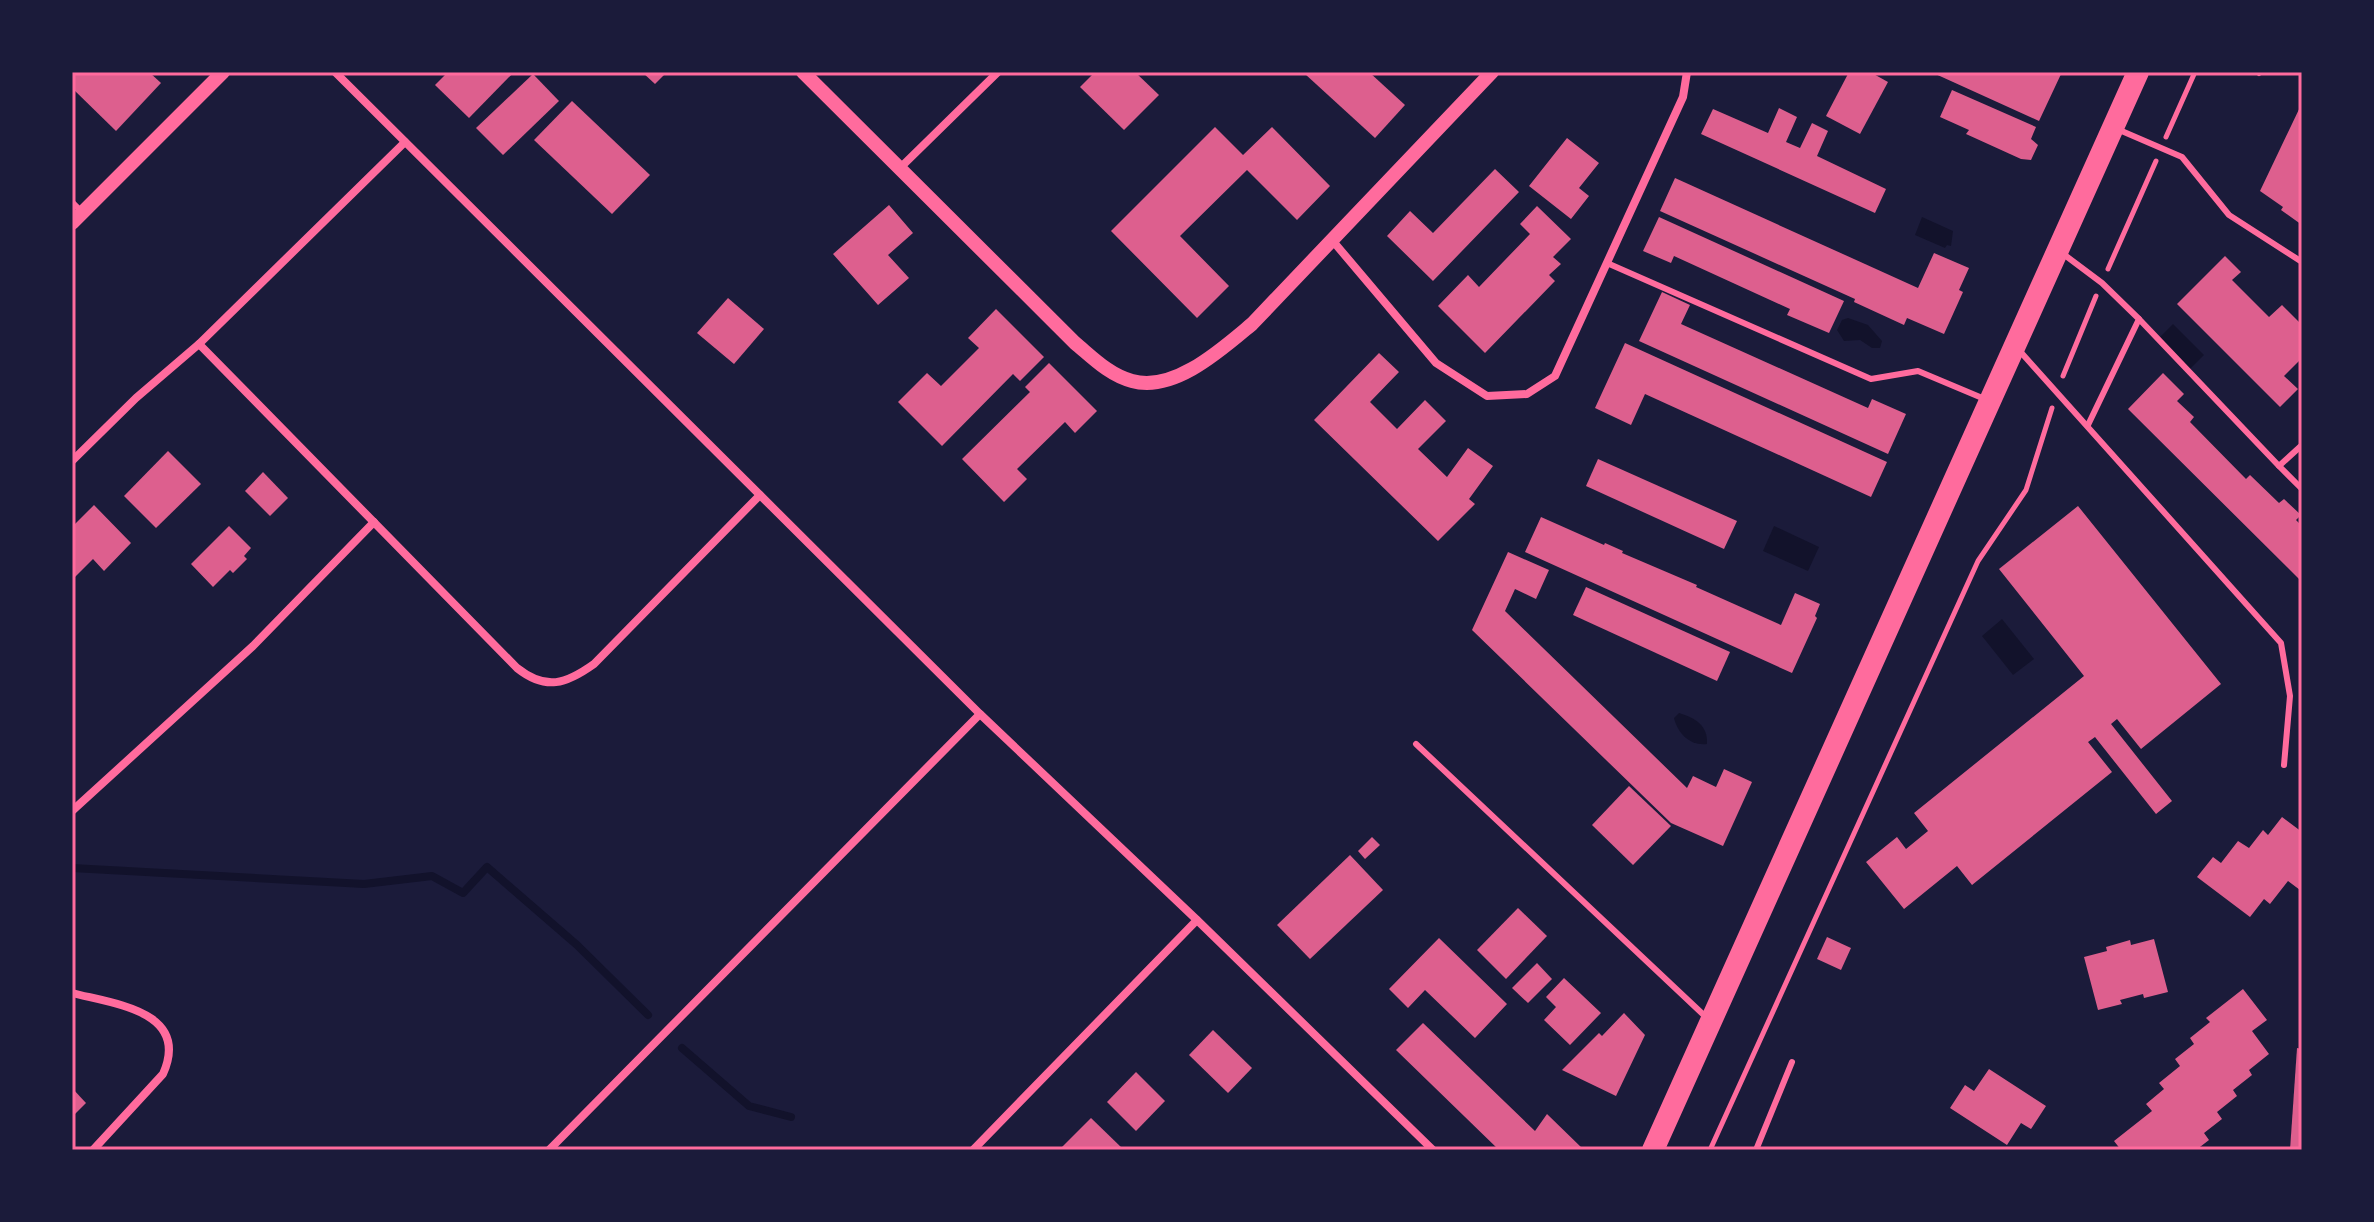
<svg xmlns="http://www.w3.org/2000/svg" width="2374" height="1222" viewBox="0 0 2374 1222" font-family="Commissioner,sans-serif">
<rect width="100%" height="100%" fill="#1b1b3a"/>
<!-- water -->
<g fill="#12122b">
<path d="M1922 217 1953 231 1951 246 1947 245 1945 248 1915 235Z"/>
<path d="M1848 318 1868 325 1882 341 1880 348H1872L1860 340 1844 341 1837 330 1842 320Z"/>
<path d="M2173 324 2204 355 2188 371 2157 340Z"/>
<path d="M1774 526 1819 547 1808 571 1763 551Z"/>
<path d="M2002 619 2034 659 2013 675 1982 636Z"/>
<path d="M1679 713C1695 718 1708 725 1707 744 1690 746 1678 734 1674 718Z"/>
</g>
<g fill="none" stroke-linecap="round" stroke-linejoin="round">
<!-- stream -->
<g stroke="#12122b" stroke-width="8">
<path d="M72 868 364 884 432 876 463 893 487 867 577 945 648 1015"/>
<path d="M682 1048 749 1106 791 1117"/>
</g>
</g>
<!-- building -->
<g fill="#dd5f8e">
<path d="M72 72H149L161 83 116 131 72 88Z"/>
<path d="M448 72H514L469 118 435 85Z"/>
<path d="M642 72H667L655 84Z"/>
<path d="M1095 72H1135L1159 95 1124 130 1080 87Z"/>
<path d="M1308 72H1369L1405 105 1375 138 1305 74Z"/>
<path d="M1849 72H1870L1888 82 1860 134 1826 116Z"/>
<path d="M1931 72 2015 73 2062 72 2039 121Z"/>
<path d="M533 74 559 101 503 155 476 128Z"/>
<path d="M1952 90 2036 127 2031 139 2038 145 2031 160 2021 159 1966 134 1969 130 1940 117Z"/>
<path d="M572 101 650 175 612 214 534 140Z"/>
<path d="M2302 103V225L2281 210 2283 207 2260 191Z"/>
<path d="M1779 108 1797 117 1786 142 1800 148 1812 123 1828 131 1817 156 1886 189 1875 213 1701 134 1713 109 1768 133Z"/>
<path d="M1215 127 1243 155 1272 127 1330 186 1297 220 1247 170 1180 236 1229 286 1197 318 1111 231Z"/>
<path d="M1567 138 1599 163 1579 188 1589 196 1571 219 1529 186Z"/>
<path d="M1495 169 1519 192 1433 281 1387 236 1410 211 1433 233Z"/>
<path d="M1675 178 1918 288 1934 253 1969 268 1959 290 1963 292 1944 334 1907 318 1904 325 1854 302 1855 299 1660 211Z"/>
<path d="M889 205 913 233 888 255 909 278 878 305 833 254Z"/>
<path d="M1537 206 1571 239 1553 257 1561 264 1549 275 1555 281 1485 353 1438 306 1468 275 1479 287 1530 234 1520 224Z"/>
<path d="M1659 217 1844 301 1829 333 1787 315 1790 309 1674 256 1671 263 1643 251Z"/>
<path d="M2225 256 2241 272 2232 280 2269 317 2282 305 2302 325V358L2284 376 2298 389 2280 407 2177 304Z"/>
<path d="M1662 292 1690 305 1681 324 1868 408 1872 399 1906 414 1888 454 1639 341Z"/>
<path d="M728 298 764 329 734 364 697 333Z"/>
<path d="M996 309 1044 357 1020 381 1013 374 942 446 898 402 927 373 941 386 979 348 968 338Z"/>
<path d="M1625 343 1887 462 1871 497 1645 394 1631 425 1595 408Z"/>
<path d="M1379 353 1399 372 1370 402 1397 429 1425 400 1446 421 1418 449 1447 477 1468 448 1493 466 1469 499 1475 504 1438 541 1314 420Z"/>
<path d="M1049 363 1097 411 1075 433 1065 422 1017 469 1027 479 1004 502 962 459 1030 392 1025 387Z"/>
<path d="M2163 373 2184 394 2177 401 2194 417 2190 422 2246 479 2250 475 2279 503 2284 499 2301 515 2296 520 2302 526V582L2128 409Z"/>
<path d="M168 451 201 484 156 528 124 496Z"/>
<path d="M1598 459 1737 521 1724 549 1586 486Z"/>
<path d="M263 472 288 498 270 516 245 491Z"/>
<path d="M94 505 131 543 104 571 93 559 72 580V527Z"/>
<path d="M2078 506 2221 684 2141 749 2117 719 2111 724 2172 801 2156 814 2095 737 2088 742 2112 772 1972 885 1957 866 1904 909 1866 862 1897 837 1906 849 1928 831 1914 813 2084 676 1999 569Z"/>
<path d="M1541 517 1604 545 1605 543 1623 551 1622 553 1697 585 1696 587 1781 625 1795 593 1820 604 1815 616 1817 618 1792 673 1525 552Z"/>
<path d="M229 526 251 548 244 556 247 559 233 573 230 570 213 587 191 564Z"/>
<path d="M1508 552 1549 570 1536 599 1515 589 1505 611 1687 788 1693 776 1716 787 1724 769 1752 782 1723 846 1671 823 1472 630Z"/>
<path d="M1586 587 1730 652 1717 681 1573 615Z"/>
<path d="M1629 786 1671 826 1633 865 1592 825Z"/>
<path d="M2282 817 2302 832V888L2300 890 2288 881 2270 904 2264 899 2250 917 2197 877 2213 857 2221 863 2238 841 2249 848 2263 830 2268 835Z"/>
<path d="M1372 837 1380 845 1365 859 1358 851Z"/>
<path d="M1350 855 1383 890 1310 959 1277 925Z"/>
<path d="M1518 908 1547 936 1506 979 1477 950Z"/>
<path d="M1827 937 1851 948 1841 970 1817 959Z"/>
<path d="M1439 938 1507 1004 1475 1038 1425 990 1408 1008 1389 989Z"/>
<path d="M2154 939 2168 992 2144 998 2143 994 2120 1000 2122 1004 2098 1010 2084 957 2107 951 2106 947 2130 940 2131 945Z"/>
<path d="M1537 963 1552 979 1528 1003 1512 988Z"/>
<path d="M1564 978 1601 1013 1570 1045 1544 1020 1556 1007 1546 997Z"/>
<path d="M2243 989 2267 1020 2252 1031 2269 1054 2249 1070 2252 1075 2233 1090 2237 1096 2217 1112 2222 1119 2204 1133 2209 1140 2196 1150H2121L2114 1141 2152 1111 2146 1104 2164 1089 2159 1083 2180 1066 2175 1059 2194 1044 2190 1038 2210 1022 2206 1018Z"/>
<path d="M1624 1013 1645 1035 1616 1096 1562 1070 1599 1033 1602 1036Z"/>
<path d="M1423 1023 1535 1131 1547 1114 1584 1150H1499L1396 1050Z"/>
<path d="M1213 1030 1252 1068 1228 1093 1189 1055Z"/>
<path d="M2297 1048 2302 1049V1150H2290Z"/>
<path d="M1989 1069 2046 1106 2031 1129 2021 1123 2007 1145 1950 1108 1965 1085 1974 1091Z"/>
<path d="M1136 1072 1165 1101 1136 1131 1107 1102Z"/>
<path d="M72 1088 86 1103 72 1117Z"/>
<path d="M1091 1118 1124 1150H1065L1062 1147Z"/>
</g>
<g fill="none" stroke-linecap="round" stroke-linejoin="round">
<!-- path -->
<g stroke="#ff6b9d" stroke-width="5">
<path d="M2166 137 2195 72"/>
<path d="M2108 269 2156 161"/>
<path d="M2063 376 2096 296"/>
<path d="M1710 1150 1978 561 2026 490 2052 408"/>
</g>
<!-- service -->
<g stroke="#ff6b9d" stroke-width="6">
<path d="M2258 72 2259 73"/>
<path d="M2117 129 2182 157 2229 215 2302 262"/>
<path d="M72 202 83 213"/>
<path d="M2062 253 2102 283 2139 319 2088 425"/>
<path d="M1607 263 1871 379 1918 371 1987 400"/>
<path d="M2139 319 2279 466 2302 445"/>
<path d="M2018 349 2281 643 2290 696 2284 765"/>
<path d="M2279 466 2302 489"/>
<path d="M1416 744 1708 1019"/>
<path d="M1756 1150 1792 1062"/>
</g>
<!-- minor -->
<g stroke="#ff6b9d" stroke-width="8">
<path d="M335 72 980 714 1197 920 1433 1150"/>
<path d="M900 168 998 72"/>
<path d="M1332 240 1436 363 1487 396 1527 394 1555 376 1683 97 1687 72"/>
<path d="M199 344 517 668C546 691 566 684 594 664L760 495"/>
<path d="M72 461 136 398 199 344 405 142"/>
<path d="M72 811 253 646 374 522"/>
<path d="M72 993C114 1004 191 1011 163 1074L93 1150"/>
<path d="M549 1150 980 714"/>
<path d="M973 1150 1197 920"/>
</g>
<!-- tertiary -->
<g stroke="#ff6b9d" stroke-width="14">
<path d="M803 72 1075 343C1092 357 1109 375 1132 381 1174 393 1222 349 1252 324L1492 72"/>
<path d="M72 223 223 72"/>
</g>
<!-- trunk -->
<path stroke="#ff6b9d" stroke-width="22" d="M1653 1150 2138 72"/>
</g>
<!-- border -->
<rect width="2374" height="1222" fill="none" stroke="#1b1b3a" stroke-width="148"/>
<rect x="74" y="74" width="2226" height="1074" fill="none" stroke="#ff6b9d" stroke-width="3"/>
</svg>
